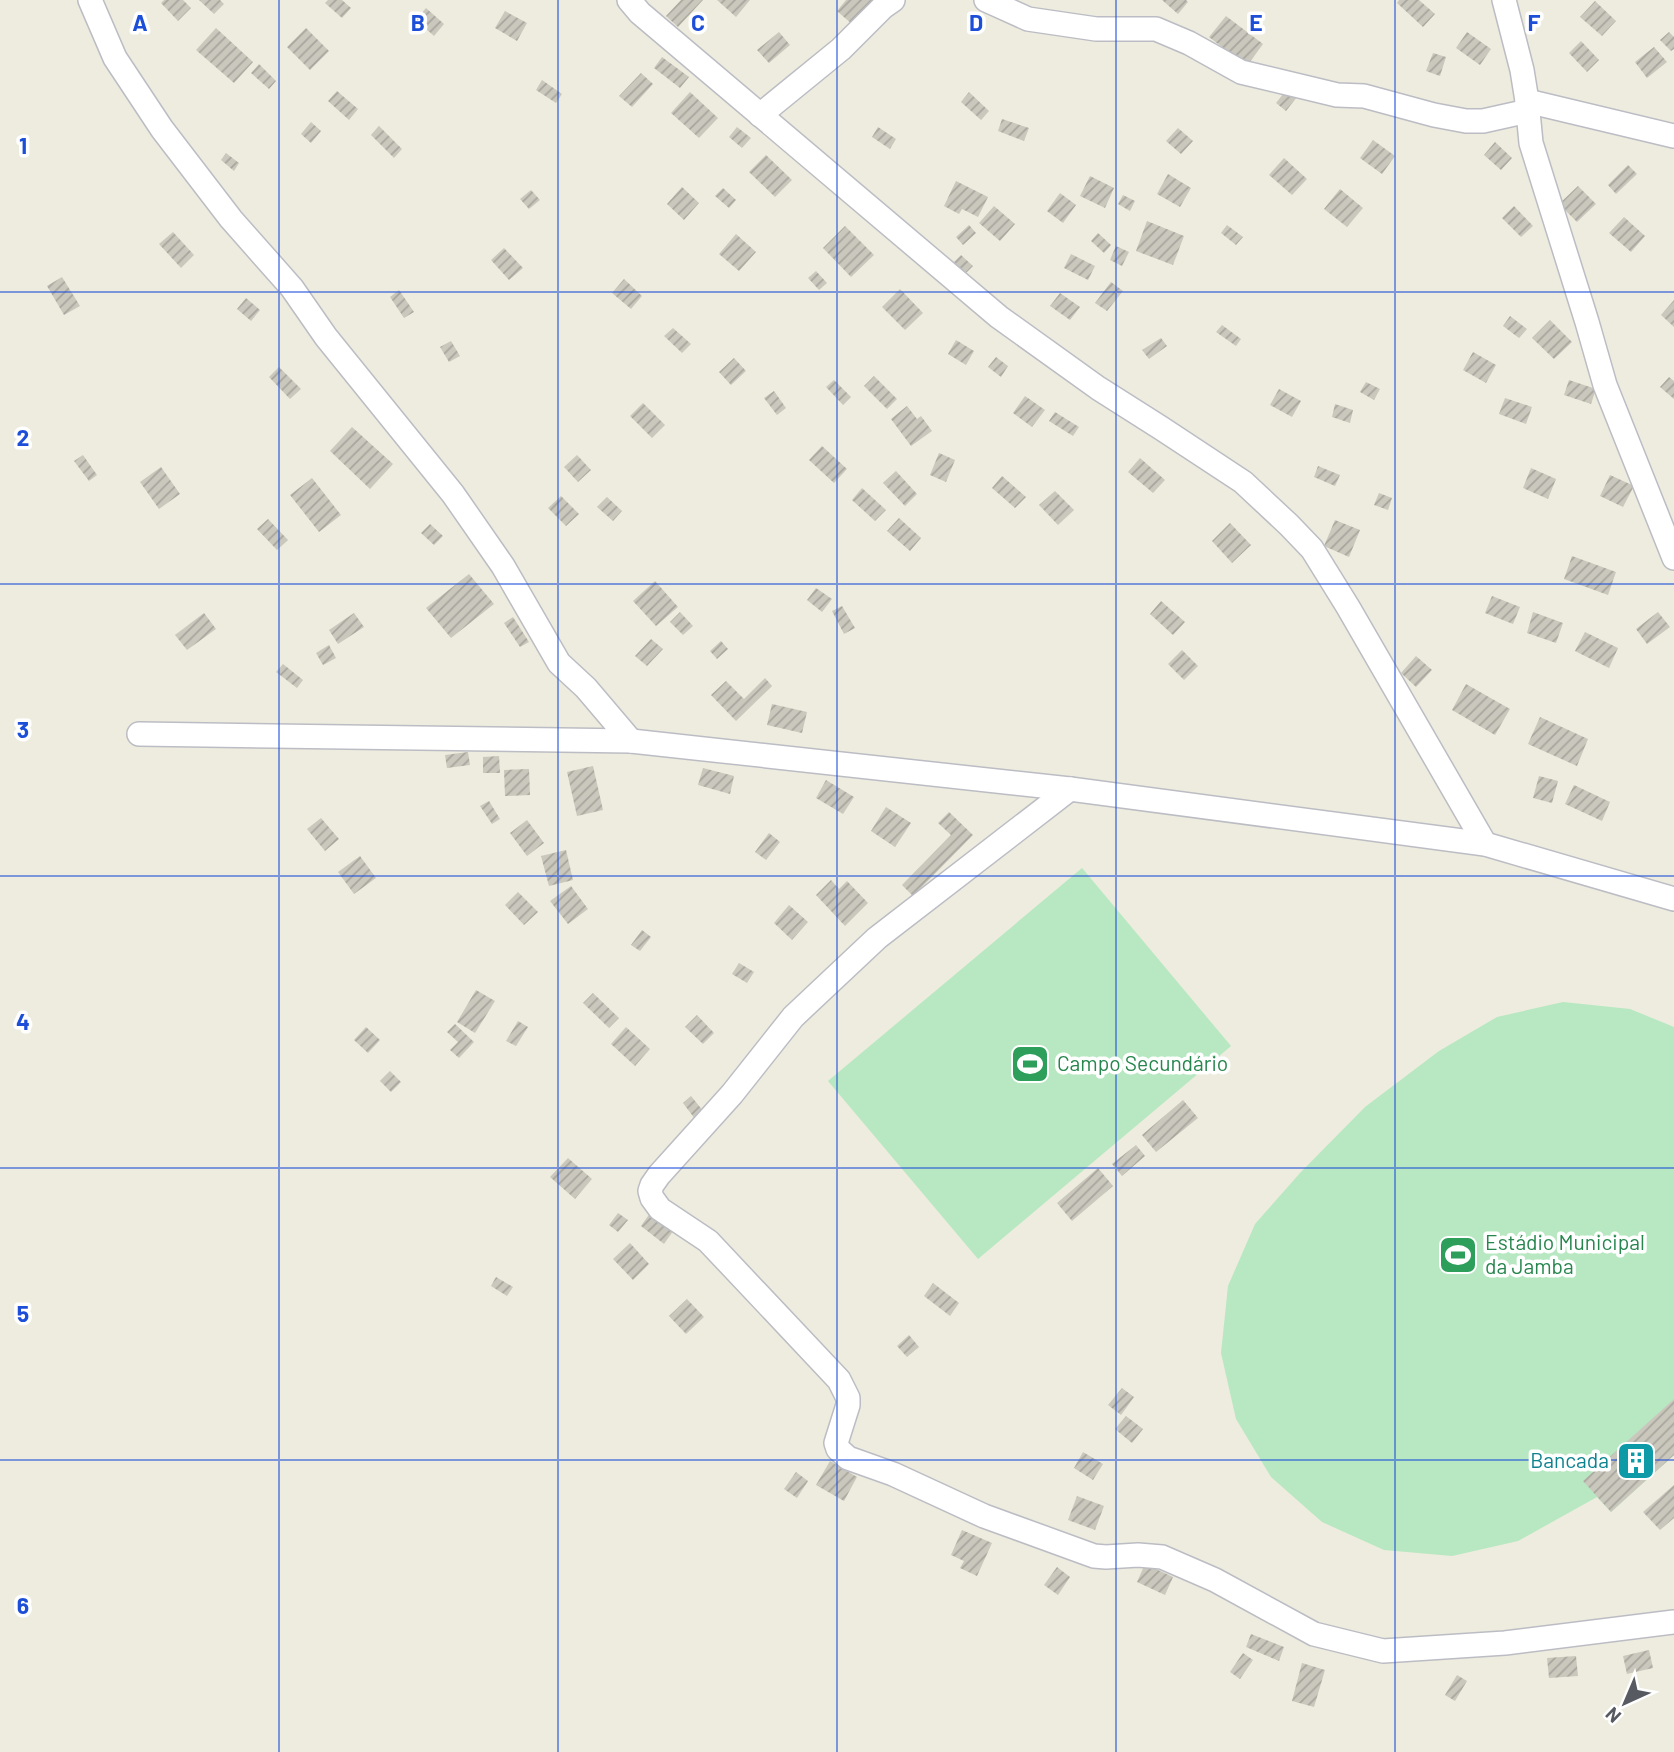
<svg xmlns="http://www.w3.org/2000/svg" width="1674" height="1752" viewBox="0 0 1674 1752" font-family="Barlow,sans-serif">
<defs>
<pattern id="building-hatch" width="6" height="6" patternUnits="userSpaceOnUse" patternTransform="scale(1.75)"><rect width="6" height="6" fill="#cac8bd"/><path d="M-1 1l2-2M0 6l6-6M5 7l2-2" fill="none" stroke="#a7a59d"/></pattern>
</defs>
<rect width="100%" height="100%" fill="#edecde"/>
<!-- pitch -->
<g fill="#b7e8c1">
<path d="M1082 868 1231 1046 978 1259 828 1081Z"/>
<path d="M1563 1002 1630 1009 1674 1027V1455L1611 1512 1597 1497 1518 1541 1452 1556 1384 1550 1322 1522 1271 1477 1236 1419 1221 1353 1228 1286 1255 1224 1300 1173 1365 1107 1439 1051 1497 1017Z"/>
</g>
<!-- building -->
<g fill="url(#building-hatch)">
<path d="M164 0H183L191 8 178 21 161 3Z"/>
<path d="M199 0H220L224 4 214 14Z"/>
<path d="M328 0H342L351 8 342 18 325 3Z"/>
<path d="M681 0H703L678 27 666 16Z"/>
<path d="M717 0H750L736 17Z"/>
<path d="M846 0H875L853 25 837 11Z"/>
<path d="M1162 0H1186L1188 2 1178 14Z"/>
<path d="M1399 0H1419L1435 14 1423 27 1397 3Z"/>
<path d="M1595 1 1616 21 1602 36 1580 17Z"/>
<path d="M426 8 444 24 434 36 416 20Z"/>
<path d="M505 11 527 23 517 41 495 28Z"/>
<path d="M1226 16 1263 44 1247 66 1209 37Z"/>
<path d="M216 28 253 62 234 83 196 50Z"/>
<path d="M306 28 329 51 310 70 287 47Z"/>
<path d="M779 32 790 45 769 63 757 50Z"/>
<path d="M1467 32 1491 49 1480 65 1456 48Z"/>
<path d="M1669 32 1674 37V49L1671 51 1660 40Z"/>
<path d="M1581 41 1599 60 1587 72 1569 53Z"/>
<path d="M1654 47 1667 62 1647 78 1635 62Z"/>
<path d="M1433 53 1446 57 1440 76 1426 71Z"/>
<path d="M662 57 689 77 680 88 654 68Z"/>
<path d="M259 64 276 81 269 89 251 73Z"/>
<path d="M641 73 653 84 632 107 619 96Z"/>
<path d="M542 80 562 94 556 103 536 90Z"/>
<path d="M1287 89 1297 97 1286 111 1276 103Z"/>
<path d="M337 91 358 109 349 120 328 101Z"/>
<path d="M690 92 718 118 699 138 671 113Z"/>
<path d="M969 92 989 111 981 120 961 102Z"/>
<path d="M1002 119 1029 128 1024 141 998 131Z"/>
<path d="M311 122 321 131 311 143 301 134Z"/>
<path d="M379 126 402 149 394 158 371 135Z"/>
<path d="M737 127 751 138 742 148 729 137Z"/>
<path d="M878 127 896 139 890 149 872 137Z"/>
<path d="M1178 128 1193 141 1181 154 1166 141Z"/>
<path d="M1373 140 1395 156 1382 174 1360 158Z"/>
<path d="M1495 142 1512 158 1501 170 1484 155Z"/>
<path d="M226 153 239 163 234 171 221 160Z"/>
<path d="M766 155 792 180 775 197 749 172Z"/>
<path d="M1284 158 1307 179 1292 195 1269 175Z"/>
<path d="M1628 165 1637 174 1616 194 1608 185Z"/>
<path d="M1168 174 1191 188 1180 207 1157 194Z"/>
<path d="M1090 176 1114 188 1105 208 1080 196Z"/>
<path d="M956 181 988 197 978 217 962 209 959 214 944 206Z"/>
<path d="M1578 186 1596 204 1577 222 1559 204Z"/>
<path d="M682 187 699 203 684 220 667 204Z"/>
<path d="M723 188 736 200 729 208 715 196Z"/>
<path d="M1340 189 1363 208 1347 227 1324 209Z"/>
<path d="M531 190 540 200 529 209 520 199Z"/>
<path d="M1060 193 1076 205 1063 223 1047 211Z"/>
<path d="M1123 195 1135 201 1130 211 1118 204Z"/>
<path d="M994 206 1015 224 1000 241 979 223Z"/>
<path d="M1514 206 1533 226 1521 237 1502 218Z"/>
<path d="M1624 217 1645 236 1631 252 1609 233Z"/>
<path d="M1147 221 1184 236 1173 265 1136 251Z"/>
<path d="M969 225 976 233 963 245 956 237Z"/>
<path d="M1227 225 1243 237 1236 245 1221 233Z"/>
<path d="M845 226 874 255 851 277 823 248Z"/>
<path d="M173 232 194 255 181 268 159 244Z"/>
<path d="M1098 233 1111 245 1104 253 1091 241Z"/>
<path d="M736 234 756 252 739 271 719 254Z"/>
<path d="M1116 246 1129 252 1122 266 1110 260Z"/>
<path d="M504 248 523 268 509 280 491 260Z"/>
<path d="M1071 254 1095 266 1088 280 1064 268Z"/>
<path d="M961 255 973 266 965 274 954 262Z"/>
<path d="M816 271 827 283 819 290 808 278Z"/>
<path d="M62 277 80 306 64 315 47 286Z"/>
<path d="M624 279 642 296 631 309 612 293Z"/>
<path d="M1111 282 1123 291 1107 311 1095 303Z"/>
<path d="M900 289 923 313 905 330 882 307Z"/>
<path d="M399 290 414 312 404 318 390 297Z"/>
<path d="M1060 293 1080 307 1070 320 1050 306Z"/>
<path d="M246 298 260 310 251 321 237 309Z"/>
<path d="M1674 300V327L1661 315Z"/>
<path d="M1510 316 1527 329 1519 338 1503 326Z"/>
<path d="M1550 320 1572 342 1554 359 1532 338Z"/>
<path d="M1222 325 1241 339 1236 346 1216 332Z"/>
<path d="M673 328 691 344 682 353 664 336Z"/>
<path d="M1161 338 1167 346 1149 359 1142 350Z"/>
<path d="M956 340 974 351 966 365 948 354Z"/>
<path d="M451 341 460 356 449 362 440 347Z"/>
<path d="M1473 352 1496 365 1486 383 1463 370Z"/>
<path d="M996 357 1008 366 1001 377 988 367Z"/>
<path d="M734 358 746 371 731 385 719 372Z"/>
<path d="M279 367 301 389 290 399 269 377Z"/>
<path d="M874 376 897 399 887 409 864 386Z"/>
<path d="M1669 377 1674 381V399L1660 387Z"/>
<path d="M834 380 851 397 843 405 826 387Z"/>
<path d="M1569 380 1596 389 1591 404 1564 395Z"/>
<path d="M1366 382 1380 389 1374 400 1360 392Z"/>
<path d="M1279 389 1301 401 1292 417 1270 405Z"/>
<path d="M774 391 786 408 777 415 764 398Z"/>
<path d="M1025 396 1045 410 1032 427 1013 413Z"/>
<path d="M1505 398 1532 407 1526 424 1499 414Z"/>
<path d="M643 403 665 425 652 438 630 416Z"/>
<path d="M1335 404 1353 410 1350 423 1332 417Z"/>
<path d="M907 406 917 419 921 416 932 431 911 446 891 419Z"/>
<path d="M1055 412 1079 427 1073 436 1049 421Z"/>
<path d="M352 427 393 464 370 489 330 451Z"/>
<path d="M822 446 847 469 834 483 809 460Z"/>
<path d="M939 453 955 460 946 482 930 475Z"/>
<path d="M83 455 97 475 89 481 74 461Z"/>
<path d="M577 455 591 470 578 482 564 467Z"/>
<path d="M1140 458 1165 480 1153 493 1128 472Z"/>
<path d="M1318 466 1340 475 1335 486 1314 477Z"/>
<path d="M161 467 180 494 159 509 140 482Z"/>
<path d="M1531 468 1556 479 1548 499 1523 488Z"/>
<path d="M896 471 917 494 905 506 883 483Z"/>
<path d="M1610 475 1634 486 1623 507 1600 496Z"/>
<path d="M1002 476 1026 497 1015 508 992 488Z"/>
<path d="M312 478 341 515 319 532 290 495Z"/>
<path d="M862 488 886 510 875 521 852 500Z"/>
<path d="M1055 491 1074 510 1058 525 1039 505Z"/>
<path d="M1379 493 1392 498 1388 510 1374 505Z"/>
<path d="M561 496 579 514 566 526 548 508Z"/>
<path d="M607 497 622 511 613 521 597 507Z"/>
<path d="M899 518 921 538 910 551 887 531Z"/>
<path d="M268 519 288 540 277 550 257 529Z"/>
<path d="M1335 520 1360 530 1349 557 1324 546Z"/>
<path d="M1230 523 1251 545 1232 563 1212 541Z"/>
<path d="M430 524 443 536 434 545 421 533Z"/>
<path d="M1572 556 1616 572 1608 595 1564 579Z"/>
<path d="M469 574 494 604 451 638 426 608Z"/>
<path d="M655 581 678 607 656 626 633 601Z"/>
<path d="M816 588 832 599 822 612 807 600Z"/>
<path d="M1492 596 1520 607 1513 624 1485 613Z"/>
<path d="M1161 601 1185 622 1173 635 1150 614Z"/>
<path d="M842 606 855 628 844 634 832 611Z"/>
<path d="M680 612 693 626 683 635 670 622Z"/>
<path d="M1533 612 1563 623 1556 643 1527 633Z"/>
<path d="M1658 612 1670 627 1647 644 1636 629Z"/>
<path d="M204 613 216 629 187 650 175 635Z"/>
<path d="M354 613 364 627 338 644 329 630Z"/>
<path d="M513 617 529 642 520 647 504 623Z"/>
<path d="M1585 632 1618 648 1609 668 1575 651Z"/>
<path d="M651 639 663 649 647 666 635 656Z"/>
<path d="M721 641 728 649 717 659 710 651Z"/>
<path d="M329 645 336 658 323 665 316 653Z"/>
<path d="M1182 650 1198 666 1184 680 1168 664Z"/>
<path d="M1416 656 1432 670 1416 687 1401 673Z"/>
<path d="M283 664 303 680 297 688 276 672Z"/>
<path d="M765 678 772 686 736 721 711 695 726 681 744 699Z"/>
<path d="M1466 684 1510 709 1495 735 1452 710Z"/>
<path d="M772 704 807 712 802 733 767 725Z"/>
<path d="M1540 717 1588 739 1577 766 1528 744Z"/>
<path d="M468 752 470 765 447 768 445 755Z"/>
<path d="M499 756 500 773H483V757Z"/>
<path d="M593 766 603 810 577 816 567 772Z"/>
<path d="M703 768 734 776 730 794 698 785Z"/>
<path d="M529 769 530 795 505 796 504 770Z"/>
<path d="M1539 776 1558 781 1552 803 1533 798Z"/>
<path d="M826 780 854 797 843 814 816 798Z"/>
<path d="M1574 785 1610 802 1602 821 1565 804Z"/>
<path d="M489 801 500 819 492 824 480 806Z"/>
<path d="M886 807 911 823 895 847 871 831Z"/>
<path d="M949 812 973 835 913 896 902 885 951 835 938 823Z"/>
<path d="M321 818 339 839 325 851 307 829Z"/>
<path d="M527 820 544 843 527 856 510 833Z"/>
<path d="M769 833 780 842 766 860 755 852Z"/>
<path d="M566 850 573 880 549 886 541 856Z"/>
<path d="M360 856 376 878 354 894 338 872Z"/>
<path d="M831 880 839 889 847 881 868 903 845 926 816 895Z"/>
<path d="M571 886 588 909 568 924 550 901Z"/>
<path d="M518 892 538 912 524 925 505 905Z"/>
<path d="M789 905 808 922 792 940 774 923Z"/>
<path d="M642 930 651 937 640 951 631 945Z"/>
<path d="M739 963 754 972 747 983 732 974Z"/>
<path d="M476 990 495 1001 475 1033 457 1022Z"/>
<path d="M593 993 619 1018 609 1028 583 1003Z"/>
<path d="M697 1015 714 1033 703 1044 685 1027Z"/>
<path d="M518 1021 528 1027 516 1046 506 1041Z"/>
<path d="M455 1024 474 1042 459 1058 450 1050 458 1042 447 1032Z"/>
<path d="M366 1027 380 1040 368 1053 354 1040Z"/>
<path d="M626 1027 650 1049 635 1066 611 1044Z"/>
<path d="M390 1071 401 1082 391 1092 380 1081Z"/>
<path d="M691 1096 704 1112 695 1119 683 1103Z"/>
<path d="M1183 1100 1198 1118 1156 1152 1142 1135Z"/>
<path d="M1136 1145 1145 1156 1122 1176 1112 1164Z"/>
<path d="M568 1158 592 1179 575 1199 550 1177Z"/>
<path d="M1098 1168 1113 1186 1072 1221 1057 1203Z"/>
<path d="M653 1209 676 1227 664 1244 641 1226Z"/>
<path d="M618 1213 628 1220 618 1232 609 1225Z"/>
<path d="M630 1243 649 1264 633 1280 613 1259Z"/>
<path d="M496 1277 513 1287 507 1296 491 1286Z"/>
<path d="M933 1283 959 1303 950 1316 924 1296Z"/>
<path d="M687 1299 704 1317 686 1334 669 1316Z"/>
<path d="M909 1335 919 1347 907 1357 897 1346Z"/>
<path d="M1122 1388 1134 1397 1121 1415 1108 1405Z"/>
<path d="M1674 1399V1455L1611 1512 1583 1481Z"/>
<path d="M1126 1416 1143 1429 1132 1443 1115 1429Z"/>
<path d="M1083 1452 1103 1464 1093 1480 1074 1468Z"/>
<path d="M830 1461 857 1477 844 1501 816 1485Z"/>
<path d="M796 1472 808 1481 797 1498 784 1489Z"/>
<path d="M1674 1485V1518L1660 1530 1643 1512Z"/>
<path d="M1077 1496 1104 1506 1095 1530 1068 1520Z"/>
<path d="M962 1530 992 1543 977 1576 960 1568 964 1561 951 1555Z"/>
<path d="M1145 1564 1173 1577 1165 1595 1137 1582Z"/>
<path d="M1057 1567 1070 1577 1058 1595 1044 1585Z"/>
<path d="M1251 1634 1284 1647 1279 1661 1246 1647Z"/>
<path d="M1649 1650 1653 1668 1627 1674 1623 1656Z"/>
<path d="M1243 1653 1253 1660 1240 1679 1230 1672Z"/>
<path d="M1576 1656 1578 1676 1549 1678 1547 1658Z"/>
<path d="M1302 1663 1325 1670 1314 1707 1292 1701Z"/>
<path d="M1457 1675 1467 1681 1455 1701 1445 1695Z"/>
</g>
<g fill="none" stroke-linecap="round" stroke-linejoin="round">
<defs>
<g id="minor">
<path d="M90 0 115 58 162 129 231 219 292 288 326 337 453 494 503 566 559 663 586 688 631 741"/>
<path d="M629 0 640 13 999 317 1098 388 1161 428 1243 482 1289 525 1312 549 1348 607 1485 844"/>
<path d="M986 0 1028 19 1096 29H1156L1189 43 1241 72 1337 95 1364 96 1434 115 1466 121H1483L1528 111"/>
<path d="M1504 0 1522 70 1527 101 1531 143 1587 322 1605 385 1674 558"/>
<path d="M1527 101 1674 136"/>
<path d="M760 115 841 49 883 7 893 0"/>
<path d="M139 734 631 741 1070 789 1485 844 1674 899"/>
<path d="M1070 789 877 938 793 1017 732 1094 659 1175 652 1185 650 1191 652 1198 660 1209 708 1241 839 1380 848 1398V1405L836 1443 838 1449 848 1458 893 1474 984 1516 1094 1556 1106 1557 1138 1555 1162 1557 1215 1580 1314 1634 1383 1651 1505 1643 1674 1622"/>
</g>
</defs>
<!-- minor casing -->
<use href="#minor" stroke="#bcbdc4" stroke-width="26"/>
<!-- minor -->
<use href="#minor" stroke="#fff" stroke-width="23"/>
</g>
<!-- grid -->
<path fill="none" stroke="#1d4ed8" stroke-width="2" stroke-opacity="0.55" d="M279 0V1752M558 0V1752M837 0V1752M1116 0V1752M1395 0V1752M0 292H1674M0 584H1674M0 876H1674M0 1168H1674M0 1460H1674"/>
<!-- icons -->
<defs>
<symbol id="stadium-square" viewBox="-11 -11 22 22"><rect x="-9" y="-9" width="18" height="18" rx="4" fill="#2e9e5b" stroke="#fff"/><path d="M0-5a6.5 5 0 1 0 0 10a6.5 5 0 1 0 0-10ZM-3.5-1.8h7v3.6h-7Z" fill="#fff"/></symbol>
<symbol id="building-square" viewBox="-11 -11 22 22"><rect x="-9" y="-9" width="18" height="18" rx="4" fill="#0f9aa8" stroke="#fff"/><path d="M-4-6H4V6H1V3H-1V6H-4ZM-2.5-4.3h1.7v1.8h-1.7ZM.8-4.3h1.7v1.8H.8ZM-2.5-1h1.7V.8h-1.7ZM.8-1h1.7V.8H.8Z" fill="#fff"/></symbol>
</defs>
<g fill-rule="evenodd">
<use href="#stadium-square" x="1008" y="1042" width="44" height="44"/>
<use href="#stadium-square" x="1436" y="1233" width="44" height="44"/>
<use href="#building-square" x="1614" y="1439" width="44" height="44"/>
</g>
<g text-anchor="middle" stroke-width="7" stroke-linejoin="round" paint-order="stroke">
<!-- leisure labels -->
<g font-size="21" fill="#27864d" stroke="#fff" text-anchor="start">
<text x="1057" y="1071">Campo Secundário</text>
<text x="1485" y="1250">Estádio Municipal<tspan x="1485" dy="24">da Jamba</tspan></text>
</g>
<!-- culture labels -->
<g font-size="21" fill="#0d838f" stroke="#fff" text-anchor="end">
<text x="1609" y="1468">Bancada</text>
</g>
</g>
<g font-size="23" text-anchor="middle" font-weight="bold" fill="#1d4ed8" stroke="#fff" stroke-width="7" stroke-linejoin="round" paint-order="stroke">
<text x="140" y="31">A</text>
<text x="418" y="31">B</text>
<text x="698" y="31">C</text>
<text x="976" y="31">D</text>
<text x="1256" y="31">E</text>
<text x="1534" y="31">F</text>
<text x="23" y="154">1</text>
<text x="23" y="446">2</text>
<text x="23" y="738">3</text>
<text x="23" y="1030">4</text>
<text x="23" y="1322">5</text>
<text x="23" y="1614">6</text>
</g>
<!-- north arrow -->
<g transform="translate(1625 1703) rotate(224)" stroke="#ffffff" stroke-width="5" paint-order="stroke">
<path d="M0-5L12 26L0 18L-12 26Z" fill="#575a61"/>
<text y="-10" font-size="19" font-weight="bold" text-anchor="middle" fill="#575a61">N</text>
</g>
</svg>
